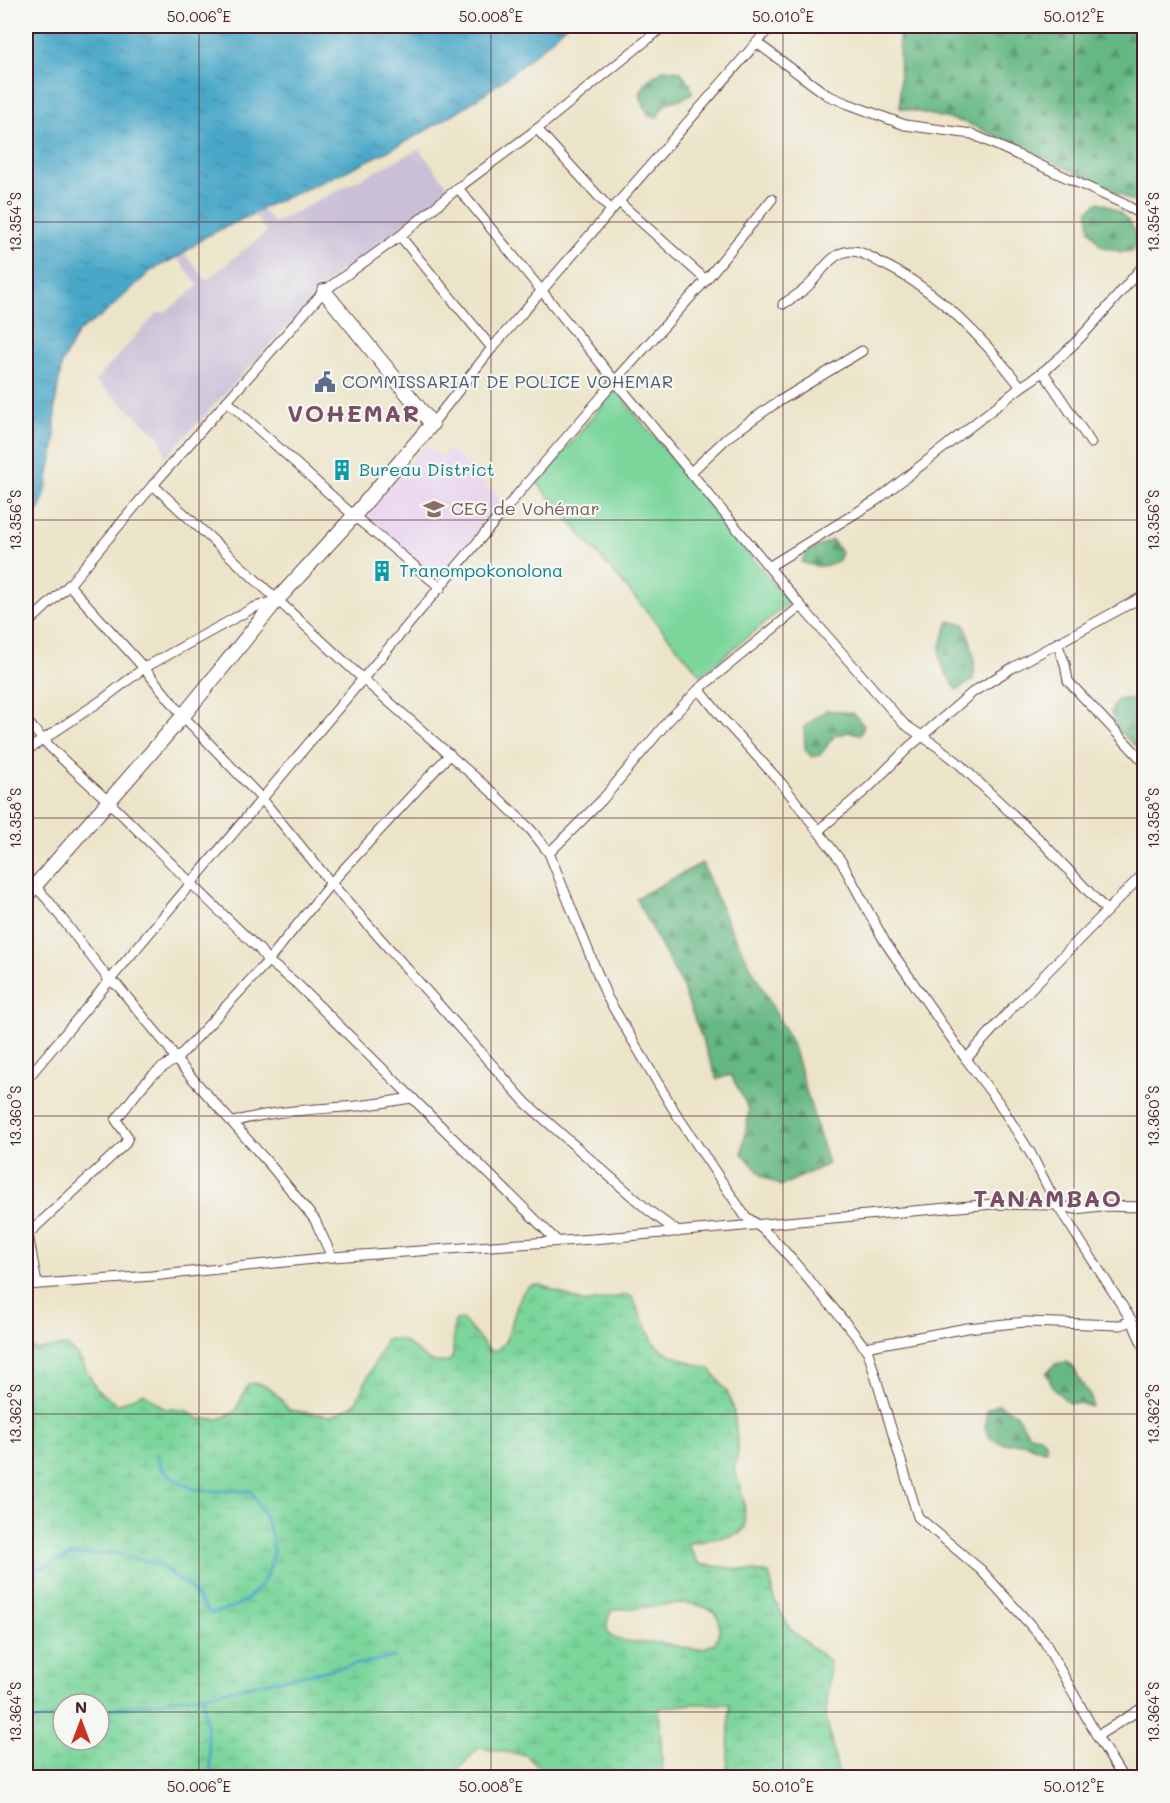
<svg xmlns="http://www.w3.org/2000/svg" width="1170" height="1803" viewBox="0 0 1170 1803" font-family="Mali,sans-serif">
<defs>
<pattern id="forest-firs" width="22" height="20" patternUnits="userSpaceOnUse" patternTransform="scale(1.5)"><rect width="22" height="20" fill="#65b783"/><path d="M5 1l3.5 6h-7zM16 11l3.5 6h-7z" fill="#55946b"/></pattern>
<pattern id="wetland-marsh" width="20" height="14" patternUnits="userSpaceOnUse" patternTransform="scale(1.5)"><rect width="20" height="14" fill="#7cd69b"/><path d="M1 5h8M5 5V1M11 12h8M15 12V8" fill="none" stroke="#6db786"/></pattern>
<pattern id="water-ripples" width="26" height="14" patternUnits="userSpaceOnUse" patternTransform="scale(1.5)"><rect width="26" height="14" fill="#4aa7c8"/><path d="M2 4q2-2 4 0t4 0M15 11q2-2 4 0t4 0" fill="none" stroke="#4087a3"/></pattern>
</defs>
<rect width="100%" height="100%" fill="#f6f6f2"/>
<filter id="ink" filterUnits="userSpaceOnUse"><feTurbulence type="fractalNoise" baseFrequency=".0167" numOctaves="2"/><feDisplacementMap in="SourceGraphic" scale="12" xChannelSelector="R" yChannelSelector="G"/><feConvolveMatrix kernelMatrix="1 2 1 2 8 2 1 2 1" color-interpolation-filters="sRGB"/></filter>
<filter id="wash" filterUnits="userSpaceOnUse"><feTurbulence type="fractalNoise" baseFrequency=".008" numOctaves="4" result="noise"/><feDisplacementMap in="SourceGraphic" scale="24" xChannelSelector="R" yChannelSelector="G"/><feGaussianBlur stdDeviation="1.35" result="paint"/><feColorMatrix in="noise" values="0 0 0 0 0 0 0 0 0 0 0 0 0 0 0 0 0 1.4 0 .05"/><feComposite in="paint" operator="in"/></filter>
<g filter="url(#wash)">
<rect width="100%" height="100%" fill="#ece4c8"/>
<!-- built -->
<path fill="#e8d2ee" d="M427 444 440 457 449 448 504 502 438 580 364 515Z"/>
<!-- industrial -->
<path fill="#c9bfd7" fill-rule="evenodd" d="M419 149 450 189 328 282 166 457 160 437 95 381 157 313 165 312 199 286 170 249 249 195 274 223ZM242 201 267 232 206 280 177 244Z"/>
<!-- forest -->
<g fill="url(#forest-firs)" stroke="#586b57" stroke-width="1.5">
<path d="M899 26H1144V207L1086 177 967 123 900 108Z"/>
<path d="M664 69 680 71 690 83 692 93C674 108 669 91 657 118L649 116 639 94 648 80Z"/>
<path d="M1099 202C1118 208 1145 228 1133 251L1122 252 1101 246 1090 230 1088 210Z"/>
<path d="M832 540 841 552 840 559C829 568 814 567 801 562L807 552Z"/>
<path d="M949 621 964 624C972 642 977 660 973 680L957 690C936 661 936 655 949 621Z"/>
<path d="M1118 699H1137L1144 708V754L1118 730 1110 712Z"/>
<path d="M826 710 853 713 864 726 861 734 849 732 834 736 820 755 812 757 805 750 804 727Z"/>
<path d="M702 863 729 926 792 1043 828 1164 781 1186 763 1177 742 1153 749 1110 731 1075 717 1079 682 986 636 898Z"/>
<path d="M1066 1362C1077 1369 1075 1370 1080 1381 1086 1391 1093 1394 1092 1407L1079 1403H1069L1055 1390 1046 1373 1055 1364Z"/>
<path d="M998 1404 1015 1413 1029 1434 1040 1436 1046 1442V1450L1037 1449 1025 1443 1004 1444 991 1439 985 1427 987 1410Z"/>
</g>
<!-- wetland -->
<path fill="url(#wetland-marsh)" stroke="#637a63" stroke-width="1.5" fill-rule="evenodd" d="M541 1285 584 1303 627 1295 632 1297 654 1344 671 1355 711 1370 727 1392 733 1407 736 1427 738 1454 734 1467 744 1501 745 1528 739 1534 687 1544 699 1564 769 1573 775 1601 790 1629 830 1662 826 1716 839 1777H727L730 1704H691L659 1708 663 1777H549L526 1755 478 1748 451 1777H26V1566L35 1560 30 1553 26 1525V1346L37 1350 67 1346 79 1357 97 1390 117 1405 144 1393 165 1409 186 1410 199 1419H220L235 1412 248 1384C270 1381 277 1395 289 1410L332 1416 355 1404 386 1339 402 1340 431 1362H447L452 1358 453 1354 454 1324 456 1320 462 1319 490 1351C516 1352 510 1293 531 1286 534 1285 537 1285 541 1285ZM684 1603C711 1606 728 1613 715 1643 694 1655 682 1646 661 1643 640 1640 591 1650 612 1610ZM63 1704H99V1740H63Z"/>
<!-- green -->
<path fill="#7cd69b" stroke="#637a63" stroke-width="1.5" d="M615 389 789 603 701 675 538 484Z"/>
<!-- water -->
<path fill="url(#water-ripples)" stroke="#4a637a" stroke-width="1.5" d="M26 26H565C554 38 540 49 528 60 451 126 357 168 264 207L255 213 205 237 181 255 152 270 104 314 78 332 62 363 55 405V442L45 495 26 540Z"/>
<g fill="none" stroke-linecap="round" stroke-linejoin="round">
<!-- stream -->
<g stroke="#4aa7c8" stroke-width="3">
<path d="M26 1574 72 1555 115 1553 159 1565 189 1587 210 1614C219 1611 229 1609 237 1605 261 1593 277 1565 272 1539 269 1522 259 1506 251 1491H199L178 1482 161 1468 157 1454"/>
<path d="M203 1695 212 1778"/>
<path d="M99 1711 203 1695 394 1657"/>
<path d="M26 1722 63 1716"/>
</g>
<!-- river -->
<path stroke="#4aa7c8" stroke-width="16" d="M26 1571H31"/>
</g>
</g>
<g filter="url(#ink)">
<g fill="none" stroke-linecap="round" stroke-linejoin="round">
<defs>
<g id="street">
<path d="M757 43 827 95 846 103 905 125 972 134 1124 204 1144 216"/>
<path d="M537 129 611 210"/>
<path d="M458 188 615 381 801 606 904 724 938 747 956 761 1042 842 1107 911"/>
<path d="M619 202 706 280"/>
<path d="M400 236 492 348"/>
<path d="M783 304C791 299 799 294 806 288 819 277 831 251 851 251 862 251 872 258 881 263 938 290 983 338 1021 387"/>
<path d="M1044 373 1091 443"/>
<path d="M227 401 354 516 441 588"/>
<path d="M432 424 492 348 771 26"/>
<path d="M691 472 728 437 773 405 862 351"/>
<path d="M153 485 363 679 493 793 531 830 549 853 607 997 675 1112 745 1216C773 1234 793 1261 814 1286 833 1308 852 1329 868 1352L918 1517 981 1570 1043 1639 1097 1736 1123 1778"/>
<path d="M770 566 877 500 1021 387C1071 356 1106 308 1144 265"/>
<path d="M69 585 144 668 183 716 262 799 331 883 526 1103 648 1210 678 1232"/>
<path d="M26 625 69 585 153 485 324 291 400 236 458 188 537 129 664 26"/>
<path d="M1057 643 1065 664 1068 681 1144 762"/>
<path d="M699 689 722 718 783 785 841 861 885 942 966 1059 999 1103 1031 1154 1057 1205 1132 1321 1144 1348"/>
<path d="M26 720C50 750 79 774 107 800 158 850 208 901 260 950L268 961 296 983 557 1241"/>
<path d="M26 751 102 700 144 668 253 608 277 600"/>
<path d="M819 830 869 787 908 748 973 692 1012 668 1144 596"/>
<path d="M549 853 602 800 668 721 699 689 801 606"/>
<path d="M26 877 47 899 110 981 118 986 169 1048 176 1060 271 1166 315 1220 332 1257"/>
<path d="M966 1059 1013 1007 1144 873"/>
<path d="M26 1080 528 482 615 381 706 280 772 199"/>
<path d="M233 1122C271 1111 304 1110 344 1107 367 1106 390 1101 413 1098"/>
<path d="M37 1284 28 1234 125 1144 128 1137 116 1120C134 1098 149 1071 176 1060L268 961 331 883 450 754"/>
<path d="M26 1285 152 1276 332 1257 593 1239 993 1204 1057 1205 1076 1209 1100 1206 1144 1207"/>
<path d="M865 1347 967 1328 1025 1322 1120 1325 1132 1321"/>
<path d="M1097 1736 1144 1707"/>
</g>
<path id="secondary" d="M26 896 183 716 277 600 354 516 432 424 324 291"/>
</defs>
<!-- street casing -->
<use href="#street" stroke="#623d43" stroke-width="11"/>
<!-- secondary casing -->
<use href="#secondary" stroke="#623d43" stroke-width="16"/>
<!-- street -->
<use href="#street" stroke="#fff" stroke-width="9"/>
<!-- secondary -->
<use href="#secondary" stroke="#fff" stroke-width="14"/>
</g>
</g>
<!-- ticks -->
<path fill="none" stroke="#4a1f2b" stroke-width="1.5" stroke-opacity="0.45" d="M199 26V1778M491 26V1778M783 26V1778M1074 26V1778M26 222H1144M26 520H1144M26 818H1144M26 1116H1144M26 1414H1144M26 1712H63M99 1712H1144"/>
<!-- icons -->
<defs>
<symbol id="civic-bare" viewBox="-9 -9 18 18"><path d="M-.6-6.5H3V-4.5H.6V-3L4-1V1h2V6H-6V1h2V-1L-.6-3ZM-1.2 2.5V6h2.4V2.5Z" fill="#5c6f8a" stroke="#f6f6f2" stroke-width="2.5" paint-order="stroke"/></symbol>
<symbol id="building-bare" viewBox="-9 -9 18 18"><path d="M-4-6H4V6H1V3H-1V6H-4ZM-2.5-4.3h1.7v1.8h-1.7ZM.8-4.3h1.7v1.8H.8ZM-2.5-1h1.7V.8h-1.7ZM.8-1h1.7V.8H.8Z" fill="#0f9aa8" stroke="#f6f6f2" stroke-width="2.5" paint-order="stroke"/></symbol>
<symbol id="school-bare" viewBox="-9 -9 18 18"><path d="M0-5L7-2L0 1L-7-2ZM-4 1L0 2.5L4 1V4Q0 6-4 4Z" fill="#8d6e63" stroke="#f6f6f2" stroke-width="2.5" paint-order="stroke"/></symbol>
</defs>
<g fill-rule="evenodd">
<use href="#civic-bare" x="310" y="367" width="30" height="30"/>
<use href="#building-bare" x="327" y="455" width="30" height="30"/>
<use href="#school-bare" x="419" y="494" width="30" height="30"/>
<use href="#building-bare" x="367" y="556" width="30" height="30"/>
</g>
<g text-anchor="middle" stroke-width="4.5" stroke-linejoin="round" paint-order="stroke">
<!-- service labels -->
<g font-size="18" fill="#4e5e75" stroke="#f6f6f2" text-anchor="start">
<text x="342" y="388">COMMISSARIAT DE POLICE VOHEMAR</text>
</g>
<!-- culture labels -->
<g font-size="18" fill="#0d838f" stroke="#f6f6f2" text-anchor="start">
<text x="359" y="476">Bureau District</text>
<text x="399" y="577">Tranompokonolona</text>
</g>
<!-- education labels -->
<g font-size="18" fill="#785e54" stroke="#f6f6f2" text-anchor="start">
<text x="451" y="515">CEG de Vohémar</text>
</g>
<!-- district labels -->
<g font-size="24" font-weight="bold" letter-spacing="1.5" fill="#7a4f66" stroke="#f6f6f2">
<text x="354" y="422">VOHEMAR</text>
<text x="1048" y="1207">TANAMBAO</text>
</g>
</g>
<!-- margin -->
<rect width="1170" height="1803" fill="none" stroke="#f6f6f2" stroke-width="66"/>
<!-- north arrow -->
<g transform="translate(81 1722)"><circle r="28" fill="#f6f6f2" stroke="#b1a0a2" stroke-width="1.5"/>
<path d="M0-4.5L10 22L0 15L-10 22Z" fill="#c8321e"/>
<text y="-9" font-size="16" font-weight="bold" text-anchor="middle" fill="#4a1f2b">N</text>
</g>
<rect x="33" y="33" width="1104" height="1737" fill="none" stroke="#4a1f2b" stroke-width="2"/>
<g font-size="15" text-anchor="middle" fill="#4a1f2b">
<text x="199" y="22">50.006°E</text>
<text x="491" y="22">50.008°E</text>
<text x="783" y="22">50.010°E</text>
<text x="1074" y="22">50.012°E</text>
<text transform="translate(16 222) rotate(-90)" y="5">13.354°S</text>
<text transform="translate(1154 222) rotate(-90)" y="5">13.354°S</text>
<text transform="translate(16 520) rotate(-90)" y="5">13.356°S</text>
<text transform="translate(1154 520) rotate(-90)" y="5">13.356°S</text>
<text transform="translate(16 818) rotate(-90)" y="5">13.358°S</text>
<text transform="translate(1154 818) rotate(-90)" y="5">13.358°S</text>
<text transform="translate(16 1116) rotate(-90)" y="5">13.360°S</text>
<text transform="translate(1154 1116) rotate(-90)" y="5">13.360°S</text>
<text transform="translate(16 1414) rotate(-90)" y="5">13.362°S</text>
<text transform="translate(1154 1414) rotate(-90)" y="5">13.362°S</text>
<text transform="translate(16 1712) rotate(-90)" y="5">13.364°S</text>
<text transform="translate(1154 1712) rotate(-90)" y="5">13.364°S</text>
<text x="199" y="1792">50.006°E</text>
<text x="491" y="1792">50.008°E</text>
<text x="783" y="1792">50.010°E</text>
<text x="1074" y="1792">50.012°E</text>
</g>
</svg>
